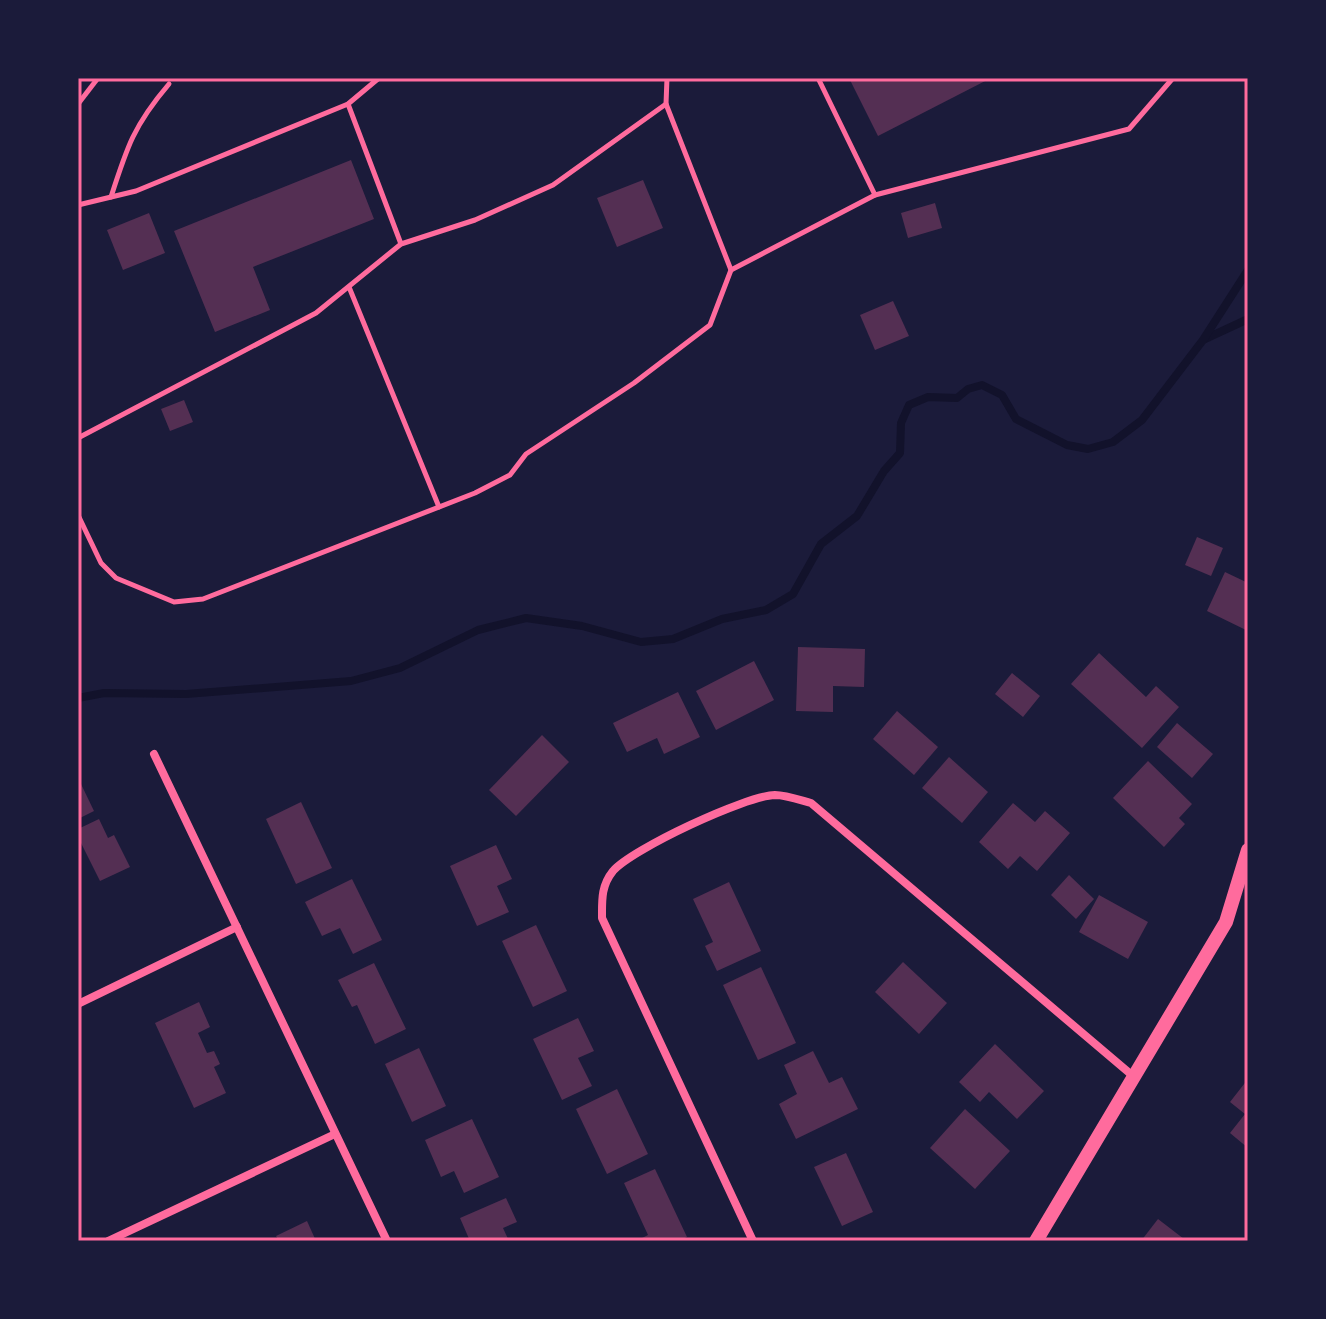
<svg xmlns="http://www.w3.org/2000/svg" width="1326" height="1319" viewBox="0 0 1326 1319" font-family="'Golos Text',sans-serif">
<rect width="100%" height="100%" fill="#1b1b3a"/>
<g fill="none" stroke-linecap="round" stroke-linejoin="round">
<!-- stream -->
<g stroke="#12122b" stroke-width="8">
<path d="M1205 339 1248 319"/>
<path d="M78 698 104 693 186 694 351 681 400 668 478 630 526 618 582 626 641 642 673 639 722 619 766 610 793 594 821 544 857 516 884 471 900 453 901 423 909 405 928 397 957 398 968 389 982 385 1002 395 1016 419 1067 445 1088 449 1113 442 1142 420 1203 340 1248 270"/>
</g>
</g>
<!-- building -->
<g fill="#542f53">
<path d="M849 78H991L878 136Z"/>
<path d="M351 160 374 219 253 267 270 310 215 332 174 231Z"/>
<path d="M643 180 663 228 617 247 597 198Z"/>
<path d="M935 203 942 228 908 238 901 213Z"/>
<path d="M149 213 165 253 123 270 107 230Z"/>
<path d="M893 301 909 336 875 350 860 315Z"/>
<path d="M184 400 193 422 170 431 161 409Z"/>
<path d="M1197 537 1223 548 1211 576 1185 565Z"/>
<path d="M1225 572 1248 583V631L1207 611Z"/>
<path d="M798 647 865 649 864 687 833 686V712L796 711Z"/>
<path d="M1099 653 1146 697 1156 686 1179 707 1142 748 1071 684Z"/>
<path d="M754 661 774 700 716 730 696 691Z"/>
<path d="M1012 673 1040 696 1023 717 995 694Z"/>
<path d="M678 692 700 737 664 754 657 738 627 752 613 723Z"/>
<path d="M897 711 938 747 914 775 873 739Z"/>
<path d="M1177 723 1213 754 1192 778 1157 747Z"/>
<path d="M542 735 569 762 516 816 489 790Z"/>
<path d="M949 757 988 792 962 823 922 788Z"/>
<path d="M1148 761 1192 804 1179 818 1185 824 1164 847 1113 798Z"/>
<path d="M81 784 94 811 78 819V786Z"/>
<path d="M301 802 332 868 296 884 266 819Z"/>
<path d="M1013 803 1035 822 1045 811 1070 833 1037 871 1020 856 1008 869 979 842Z"/>
<path d="M99 819 108 838 114 835 130 867 100 881 78 837V829Z"/>
<path d="M496 845 512 879 497 886 509 912 477 926 450 866Z"/>
<path d="M1069 875 1094 899 1076 919 1051 895Z"/>
<path d="M352 879 382 940 353 954 340 928 322 936 305 902Z"/>
<path d="M729 882 761 951 717 971 705 946 713 942 693 899Z"/>
<path d="M1099 895 1148 922 1128 959 1079 932Z"/>
<path d="M536 925 567 991 533 1007 502 941Z"/>
<path d="M903 962 947 1003 919 1034 875 992Z"/>
<path d="M374 963 406 1029 375 1044 357 1005 352 1007 338 980Z"/>
<path d="M761 967 796 1043 758 1060 723 985Z"/>
<path d="M199 1002 210 1027 198 1033 207 1053 214 1051 220 1064 214 1067 226 1093 194 1108 155 1023Z"/>
<path d="M578 1018 594 1051 578 1058 592 1086 562 1100 533 1039Z"/>
<path d="M995 1044 1044 1091 1017 1119 989 1092 980 1102 959 1082Z"/>
<path d="M419 1048 446 1106 412 1122 385 1064Z"/>
<path d="M813 1051 829 1083 842 1077 858 1109 796 1139 779 1104 797 1094 784 1065Z"/>
<path d="M1248 1079V1148L1230 1133 1245 1114 1230 1102Z"/>
<path d="M617 1089 648 1154 607 1174 576 1109Z"/>
<path d="M965 1109 1010 1151 975 1189 930 1148Z"/>
<path d="M472 1119 499 1177 464 1193 454 1171 441 1177 425 1140Z"/>
<path d="M846 1153 873 1212 842 1226 814 1167Z"/>
<path d="M655 1169 687 1237 678 1241H636L648 1235 624 1183Z"/>
<path d="M506 1198 517 1222 503 1228 509 1241H470L460 1218Z"/>
<path d="M1158 1219 1184 1239 1183 1241H1141Z"/>
<path d="M307 1221 316 1241H279L276 1236Z"/>
</g>
<g fill="none" stroke-linecap="round" stroke-linejoin="round">
<!-- path -->
<path stroke="#ff6b9d" stroke-width="5" d="M78 104 98 78"/>
<!-- service -->
<g stroke="#ff6b9d" stroke-width="5">
<path d="M667 78 666 104 731 270 875 195 1129 129 1173 78"/>
<path d="M818 78 875 195"/>
<path d="M348 104 401 244"/>
<path d="M111 197C127 147 134 125 169 84"/>
<path d="M78 205 136 191 348 104 379 78"/>
<path d="M349 287 439 507"/>
<path d="M78 438 316 313 401 244 475 220 553 185 666 104"/>
<path d="M78 515 101 563 116 578 174 602 203 599 475 493 510 475 526 454 634 383 710 325 731 270"/>
</g>
<!-- minor -->
<g stroke="#ff6b9d" stroke-width="8">
<path d="M154 754 387 1241"/>
<path d="M78 1004 237 927"/>
<path d="M108 1241 335 1134"/>
<path d="M753 1241 602 918C602 900 601 886 613 871 632 849 745 796 775 795 786 795 800 800 811 803L1133 1076"/>
</g>
<!-- tertiary -->
<path stroke="#ff6b9d" stroke-width="14" d="M1036 1241 1226 922 1248 850"/>
</g>
<!-- border -->
<rect width="1326" height="1319" fill="none" stroke="#1b1b3a" stroke-width="160"/>
<rect x="80" y="80" width="1166" height="1159" fill="none" stroke="#ff6b9d" stroke-width="3"/>
</svg>
